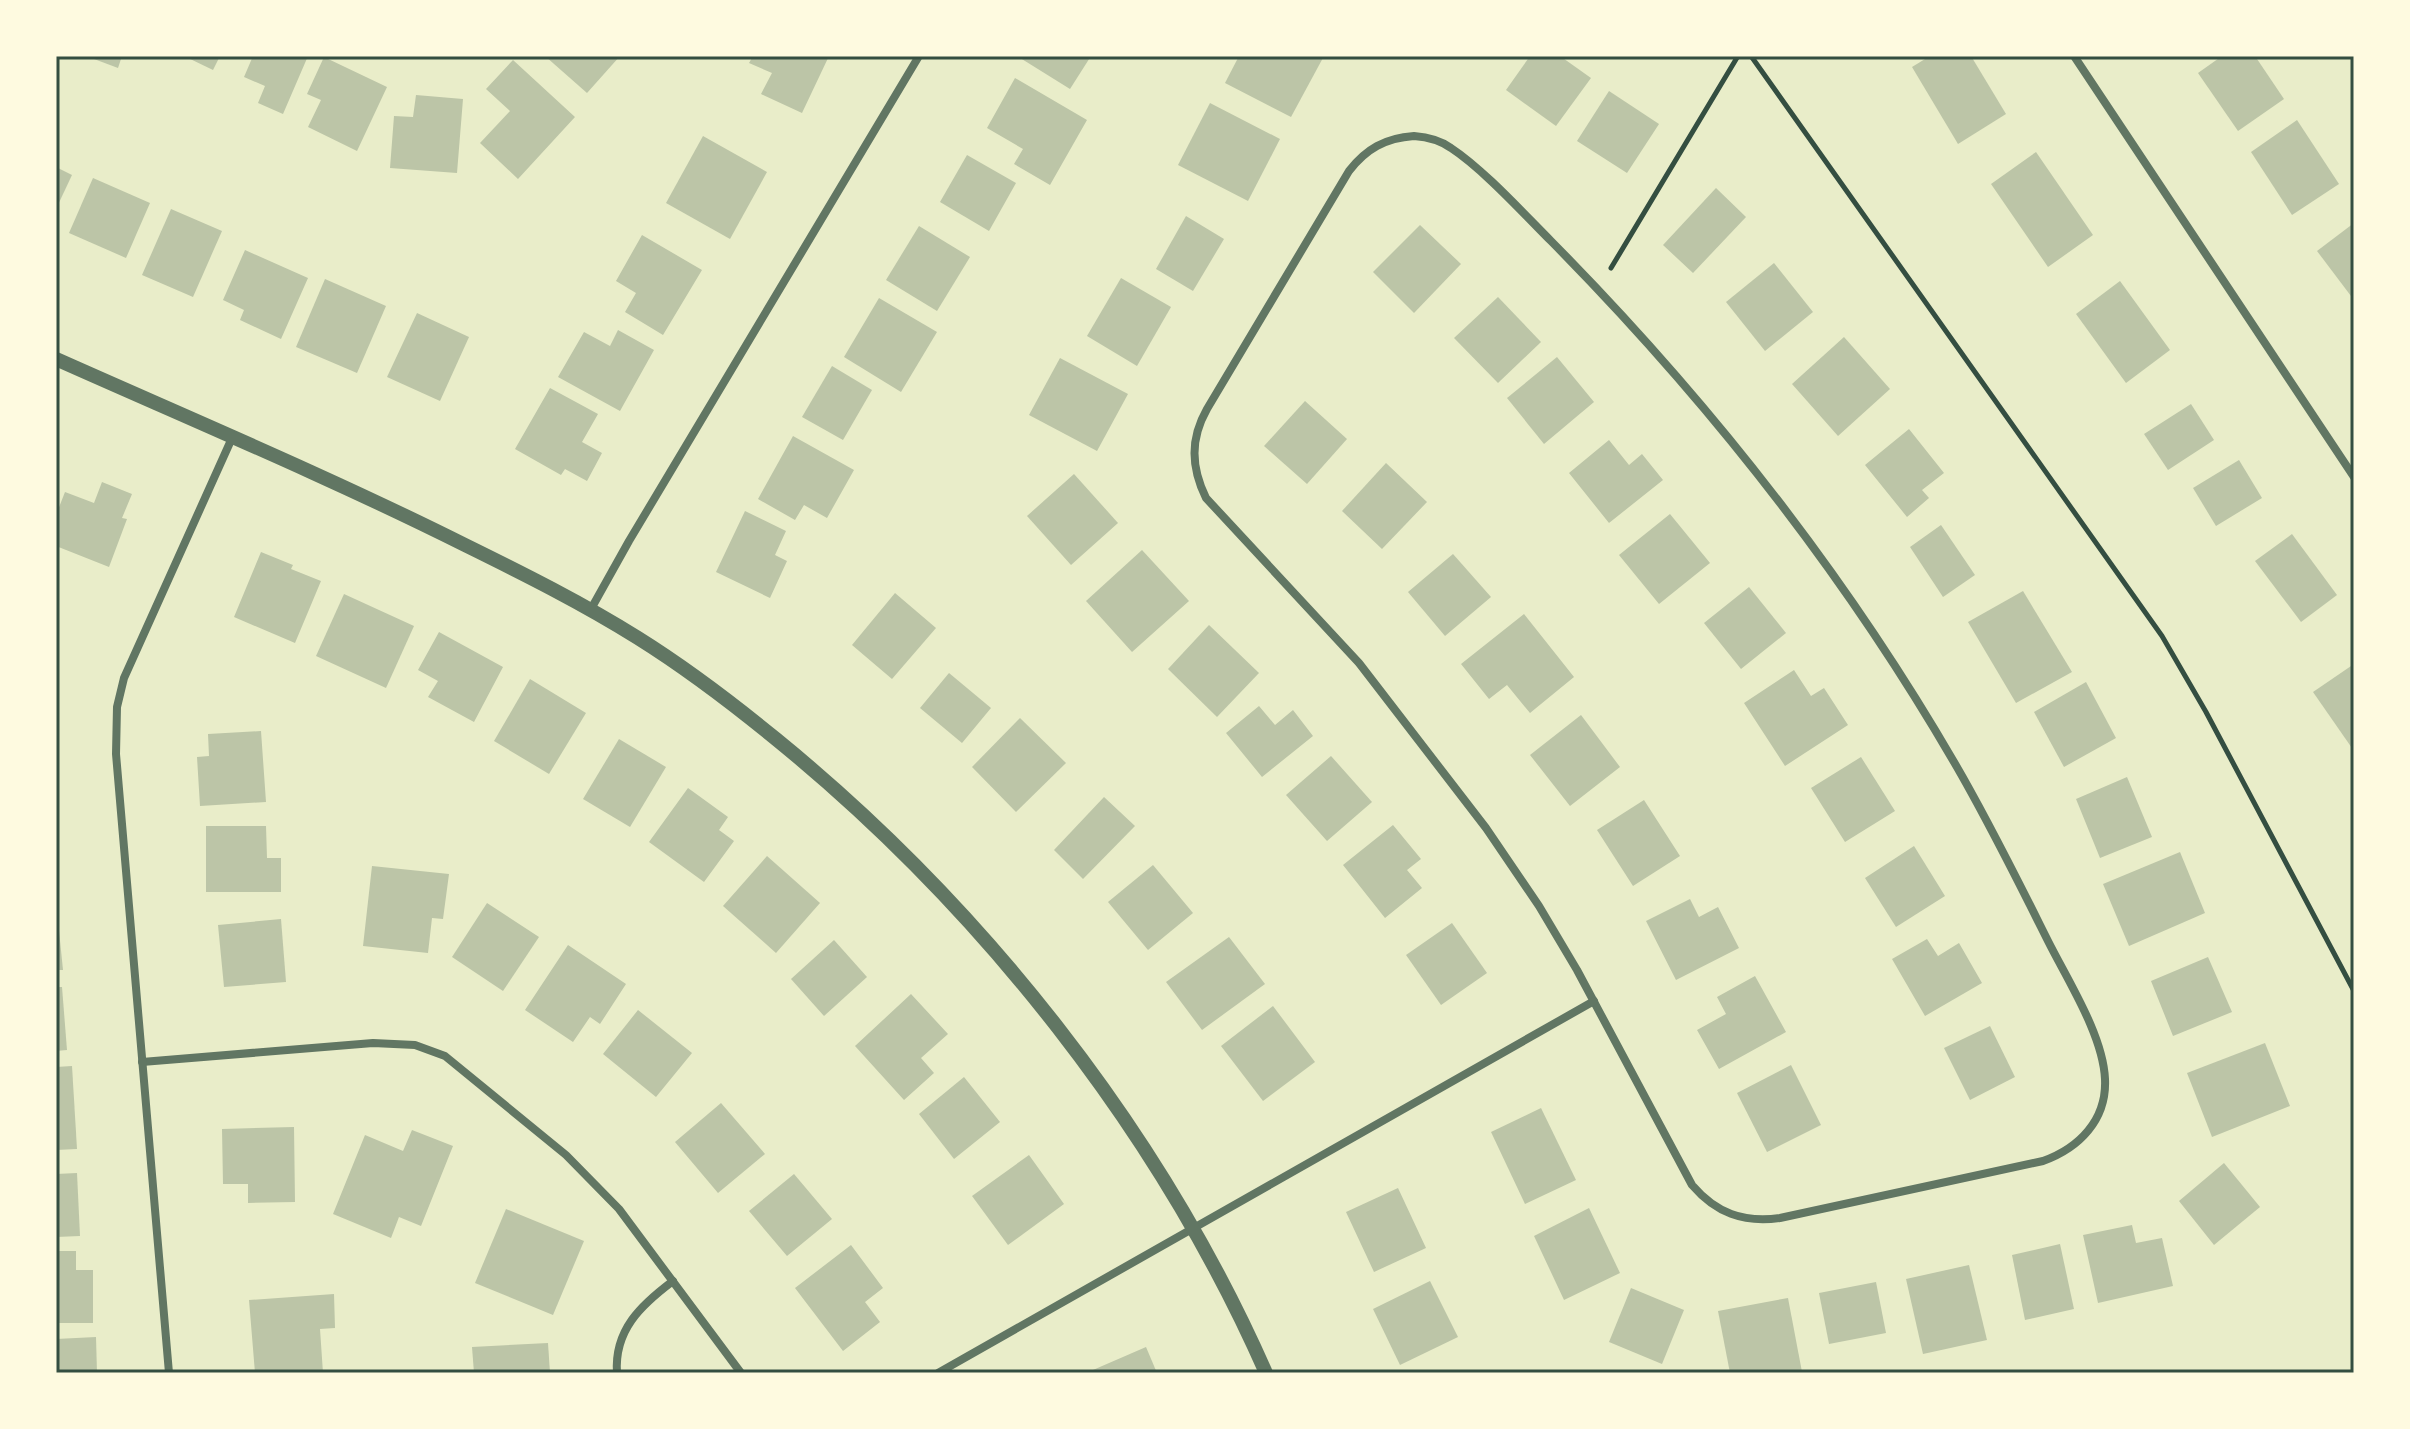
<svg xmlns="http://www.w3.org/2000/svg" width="2410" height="1429" viewBox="0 0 2410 1429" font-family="'DM Sans',sans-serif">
<rect width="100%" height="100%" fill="#e9edc9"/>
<!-- building -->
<g fill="#bcc5a7">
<path d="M86 56H122L118 68Z"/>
<path d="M184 56H220L213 70Z"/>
<path d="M253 56H308L283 114 258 103 265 86 244 77Z"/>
<path d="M545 56H620L587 93Z"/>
<path d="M753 56H829L802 113 761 94 772 73 749 63Z"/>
<path d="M1017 56H1091L1070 89Z"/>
<path d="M1239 56H1324L1291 117 1225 83Z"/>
<path d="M1530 56H1560L1591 78 1556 126 1506 90Z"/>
<path d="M1930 56H1971L2006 114 1958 144 1912 67Z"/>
<path d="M2222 56H2255L2284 99 2238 131 2198 73Z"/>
<path d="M324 57 387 87 357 151 308 127 321 100 307 94Z"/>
<path d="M513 60 575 117 518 179 480 143 510 111 486 89Z"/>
<path d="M1015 78 1087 120 1050 185 1014 164 1023 149 987 128Z"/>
<path d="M1609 91 1659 124 1627 173 1577 141Z"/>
<path d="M416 95 463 99 457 173 390 168 394 116 413 117Z"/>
<path d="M1210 103 1280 139 1248 201 1178 165Z"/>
<path d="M2297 120 2339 184 2292 215 2251 152Z"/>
<path d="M703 136 767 172 730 239 666 203Z"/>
<path d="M2036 152 2093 235 2048 267 1991 184Z"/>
<path d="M967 155 1016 183 989 231 940 202Z"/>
<path d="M56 167 72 175 56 209Z"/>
<path d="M93 178 150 203 126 258 69 233Z"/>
<path d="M1716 188 1746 217 1693 273 1663 245Z"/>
<path d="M171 209 222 231 193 297 142 275Z"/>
<path d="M1186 216 1224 239 1193 291 1156 269Z"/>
<path d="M2354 223V300L2317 251Z"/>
<path d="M1420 225 1461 264 1414 313 1373 272Z"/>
<path d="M919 226 970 257 937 311 886 280Z"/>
<path d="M642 235 702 270 663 335 625 312 636 293 616 281Z"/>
<path d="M245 250 308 278 281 339 240 320 244 310 223 300Z"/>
<path d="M1774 263 1813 312 1765 351 1726 302Z"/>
<path d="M1121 278 1171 307 1137 366 1087 336Z"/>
<path d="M325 279 386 306 357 373 296 347Z"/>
<path d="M2120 281 2170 350 2126 383 2076 314Z"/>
<path d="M1498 297 1541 342 1498 383 1454 338Z"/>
<path d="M879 298 937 332 901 392 844 357Z"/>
<path d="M417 313 469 337 440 401 387 377Z"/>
<path d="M618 330 654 350 620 411 558 377 584 332 610 346Z"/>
<path d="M1844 337 1890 389 1838 436 1792 384Z"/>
<path d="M1557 357 1594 402 1544 444 1507 398Z"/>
<path d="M1060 358 1128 394 1097 451 1029 415Z"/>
<path d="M832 366 872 390 843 440 802 417Z"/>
<path d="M550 388 598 414 582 442 602 453 587 481 565 469 561 475 515 449Z"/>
<path d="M1305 401 1347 439 1307 484 1264 446Z"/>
<path d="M2191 404 2214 440 2168 470 2144 434Z"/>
<path d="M1909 429 1944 473 1922 490 1929 498 1907 517 1865 465Z"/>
<path d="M793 436 854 470 827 518 804 505 795 520 758 499Z"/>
<path d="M1609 440 1629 465 1642 454 1663 480 1609 523 1569 473Z"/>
<path d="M2239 460 2262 498 2216 526 2193 488Z"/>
<path d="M1386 463 1427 502 1382 549 1342 511Z"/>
<path d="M1074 474 1118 523 1071 565 1027 516Z"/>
<path d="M102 482 132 494 122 518 127 519 109 567 56 546V515L65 492 94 503Z"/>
<path d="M745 511 786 531 775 555 787 561 770 598 716 572Z"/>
<path d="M1670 514 1710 563 1659 604 1619 555Z"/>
<path d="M1941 525 1975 575 1943 597 1910 547Z"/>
<path d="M2292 534 2337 595 2301 622 2255 561Z"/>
<path d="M1142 550 1189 601 1132 652 1086 601Z"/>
<path d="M261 552 293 565 291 569 321 581 295 643 234 617Z"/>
<path d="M1453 554 1491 597 1445 636 1408 592Z"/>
<path d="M1749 587 1786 633 1741 669 1704 623Z"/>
<path d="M2023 591 2072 672 2016 703 1968 622Z"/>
<path d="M895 593 936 628 892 679 852 645Z"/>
<path d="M344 594 414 626 386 688 316 656Z"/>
<path d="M1524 614 1574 677 1530 713 1507 685 1489 699 1461 664Z"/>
<path d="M1209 625 1259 673 1217 717 1168 669Z"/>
<path d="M439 632 503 667 474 722 428 697 438 681 418 670Z"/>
<path d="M2354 664V751L2313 692Z"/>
<path d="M1794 670 1811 696 1824 688 1848 725 1785 766 1744 703Z"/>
<path d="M949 673 991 708 962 743 920 708Z"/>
<path d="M530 679 586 713 549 774 494 741Z"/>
<path d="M2086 682 2116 738 2064 767 2034 712Z"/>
<path d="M1259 706 1275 725 1293 710 1313 736 1262 777 1226 733Z"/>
<path d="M1581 715 1620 767 1570 806 1530 755Z"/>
<path d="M1020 718 1066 763 1016 812 972 767Z"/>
<path d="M261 731 266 802 200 806 197 757 209 756 208 734Z"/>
<path d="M619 739 666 767 630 827 583 799Z"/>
<path d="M1331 756 1372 802 1327 841 1286 795Z"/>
<path d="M1861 757 1895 811 1845 842 1811 788Z"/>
<path d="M2127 777 2152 837 2100 858 2076 799Z"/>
<path d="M688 788 728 817 719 830 734 841 704 882 649 842Z"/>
<path d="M1104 797 1135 826 1083 879 1054 850Z"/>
<path d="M1644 800 1680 856 1633 886 1597 830Z"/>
<path d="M1393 825 1421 859 1407 870 1422 888 1385 918 1343 865Z"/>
<path d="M206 826H266L267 858H281V892H206Z"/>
<path d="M1914 846 1945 896 1896 927 1865 878Z"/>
<path d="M2180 852 2205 913 2129 946 2103 884Z"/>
<path d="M767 856 820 903 776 953 723 906Z"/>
<path d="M1153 865 1193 913 1148 950 1108 902Z"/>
<path d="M372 866 449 874 443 919 432 918 428 953 363 946Z"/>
<path d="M1690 899 1699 917 1718 907 1739 948 1676 980 1646 921Z"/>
<path d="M487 903 539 937 503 991 452 957Z"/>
<path d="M281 919 286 982 224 987 218 925Z"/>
<path d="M58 921 63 970H56V922Z"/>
<path d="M1452 923 1487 973 1441 1005 1406 955Z"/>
<path d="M1229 937 1265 984 1202 1030 1166 982Z"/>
<path d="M1927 939 1938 956 1959 943 1982 983 1925 1016 1892 959Z"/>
<path d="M834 940 867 977 824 1016 791 979Z"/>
<path d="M568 945 626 984 600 1024 590 1017 573 1042 525 1010Z"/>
<path d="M2208 957 2232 1012 2173 1036 2151 981Z"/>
<path d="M1755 976 1786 1032 1719 1069 1697 1030 1726 1014 1717 997Z"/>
<path d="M56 987H62L67 1050 56 1051Z"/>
<path d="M911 994 948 1034 921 1058 934 1073 904 1100 855 1046Z"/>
<path d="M1273 1006 1315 1062 1263 1101 1221 1046Z"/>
<path d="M638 1010 692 1053 656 1097 603 1054Z"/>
<path d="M1990 1026 2015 1077 1970 1100 1944 1048Z"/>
<path d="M2265 1043 2290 1106 2212 1137 2187 1073Z"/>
<path d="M1791 1065 1821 1125 1767 1152 1737 1093Z"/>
<path d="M72 1066 77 1149 56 1150V1067Z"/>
<path d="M964 1077 1000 1122 954 1159 919 1114Z"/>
<path d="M721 1103 765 1154 718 1193 675 1142Z"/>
<path d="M1541 1108 1576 1180 1525 1204 1491 1132Z"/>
<path d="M294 1127 295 1202 248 1203V1184H223L222 1129Z"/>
<path d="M412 1130 453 1146 421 1226 399 1217 391 1238 333 1214 365 1135 403 1151Z"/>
<path d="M1029 1155 1064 1204 1008 1245 972 1196Z"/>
<path d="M2224 1163 2260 1207 2214 1245 2179 1201Z"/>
<path d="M77 1173 80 1236 56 1237V1174Z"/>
<path d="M794 1174 832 1219 787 1256 749 1211Z"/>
<path d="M1398 1188 1426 1248 1374 1272 1346 1212Z"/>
<path d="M1589 1208 1620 1273 1564 1300 1534 1236Z"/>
<path d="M506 1209 584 1241 553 1315 475 1283Z"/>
<path d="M2132 1225 2136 1243 2162 1238 2173 1286 2098 1303 2083 1235Z"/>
<path d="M2060 1244 2074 1309 2025 1320 2012 1255Z"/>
<path d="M851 1245 883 1288 865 1302 880 1322 843 1351 795 1288Z"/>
<path d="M56 1251H76V1270H93V1323H56Z"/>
<path d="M1969 1265 1987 1340 1923 1354 1906 1279Z"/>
<path d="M1430 1281 1458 1337 1400 1365 1373 1309Z"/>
<path d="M1876 1282 1886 1333 1829 1344 1819 1293Z"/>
<path d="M1631 1288 1684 1310 1662 1364 1609 1342Z"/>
<path d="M334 1294 335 1328 320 1329 323 1373H255L249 1300Z"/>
<path d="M1788 1298 1802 1372 1730 1373 1718 1311Z"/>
<path d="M96 1337 97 1373H56V1339Z"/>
<path d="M548 1343 550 1373H474L472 1347Z"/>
<path d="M1146 1347 1157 1373H1086Z"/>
</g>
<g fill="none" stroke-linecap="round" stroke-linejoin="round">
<!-- path -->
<g stroke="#344e41" stroke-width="5">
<path d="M1751 56 2162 636 2206 712 2354 991"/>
<path d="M1611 268 1738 56"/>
</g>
<!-- minor -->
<g stroke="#617663" stroke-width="8">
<path d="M2074 56 2354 477"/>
<path d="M1414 136C1427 137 1440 140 1451 148 1483 169 1523 213 1551 241 1706 398 1843 571 1954 762 1988 820 2018 881 2048 941 2068 981 2103 1035 2105 1079 2107 1120 2079 1148 2043 1161L1780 1218C1743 1223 1716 1213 1692 1185L1577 970 1539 906 1486 828 1359 663 1206 498C1191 467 1190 439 1207 409L1349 171C1366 149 1385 138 1414 136Z"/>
<path d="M591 609 629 541 919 56"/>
<path d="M142 1062 373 1043 415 1045 445 1056 566 1155 619 1209 741 1373"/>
<path d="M169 1373 116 754 117 707 124 678 232 438"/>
<path d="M617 1373C614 1330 641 1305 673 1281"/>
<path d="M938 1373 1594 1001"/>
</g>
<!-- tertiary -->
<path stroke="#617663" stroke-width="14" d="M56 359C193 420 331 478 465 545 524 574 582 603 638 638 686 668 732 703 776 739 981 906 1159 1130 1266 1373"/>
</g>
<!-- border -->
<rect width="2410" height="1429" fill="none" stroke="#fefae0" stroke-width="116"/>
<rect x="58" y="58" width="2294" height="1313" fill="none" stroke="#344e41" stroke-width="3"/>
</svg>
